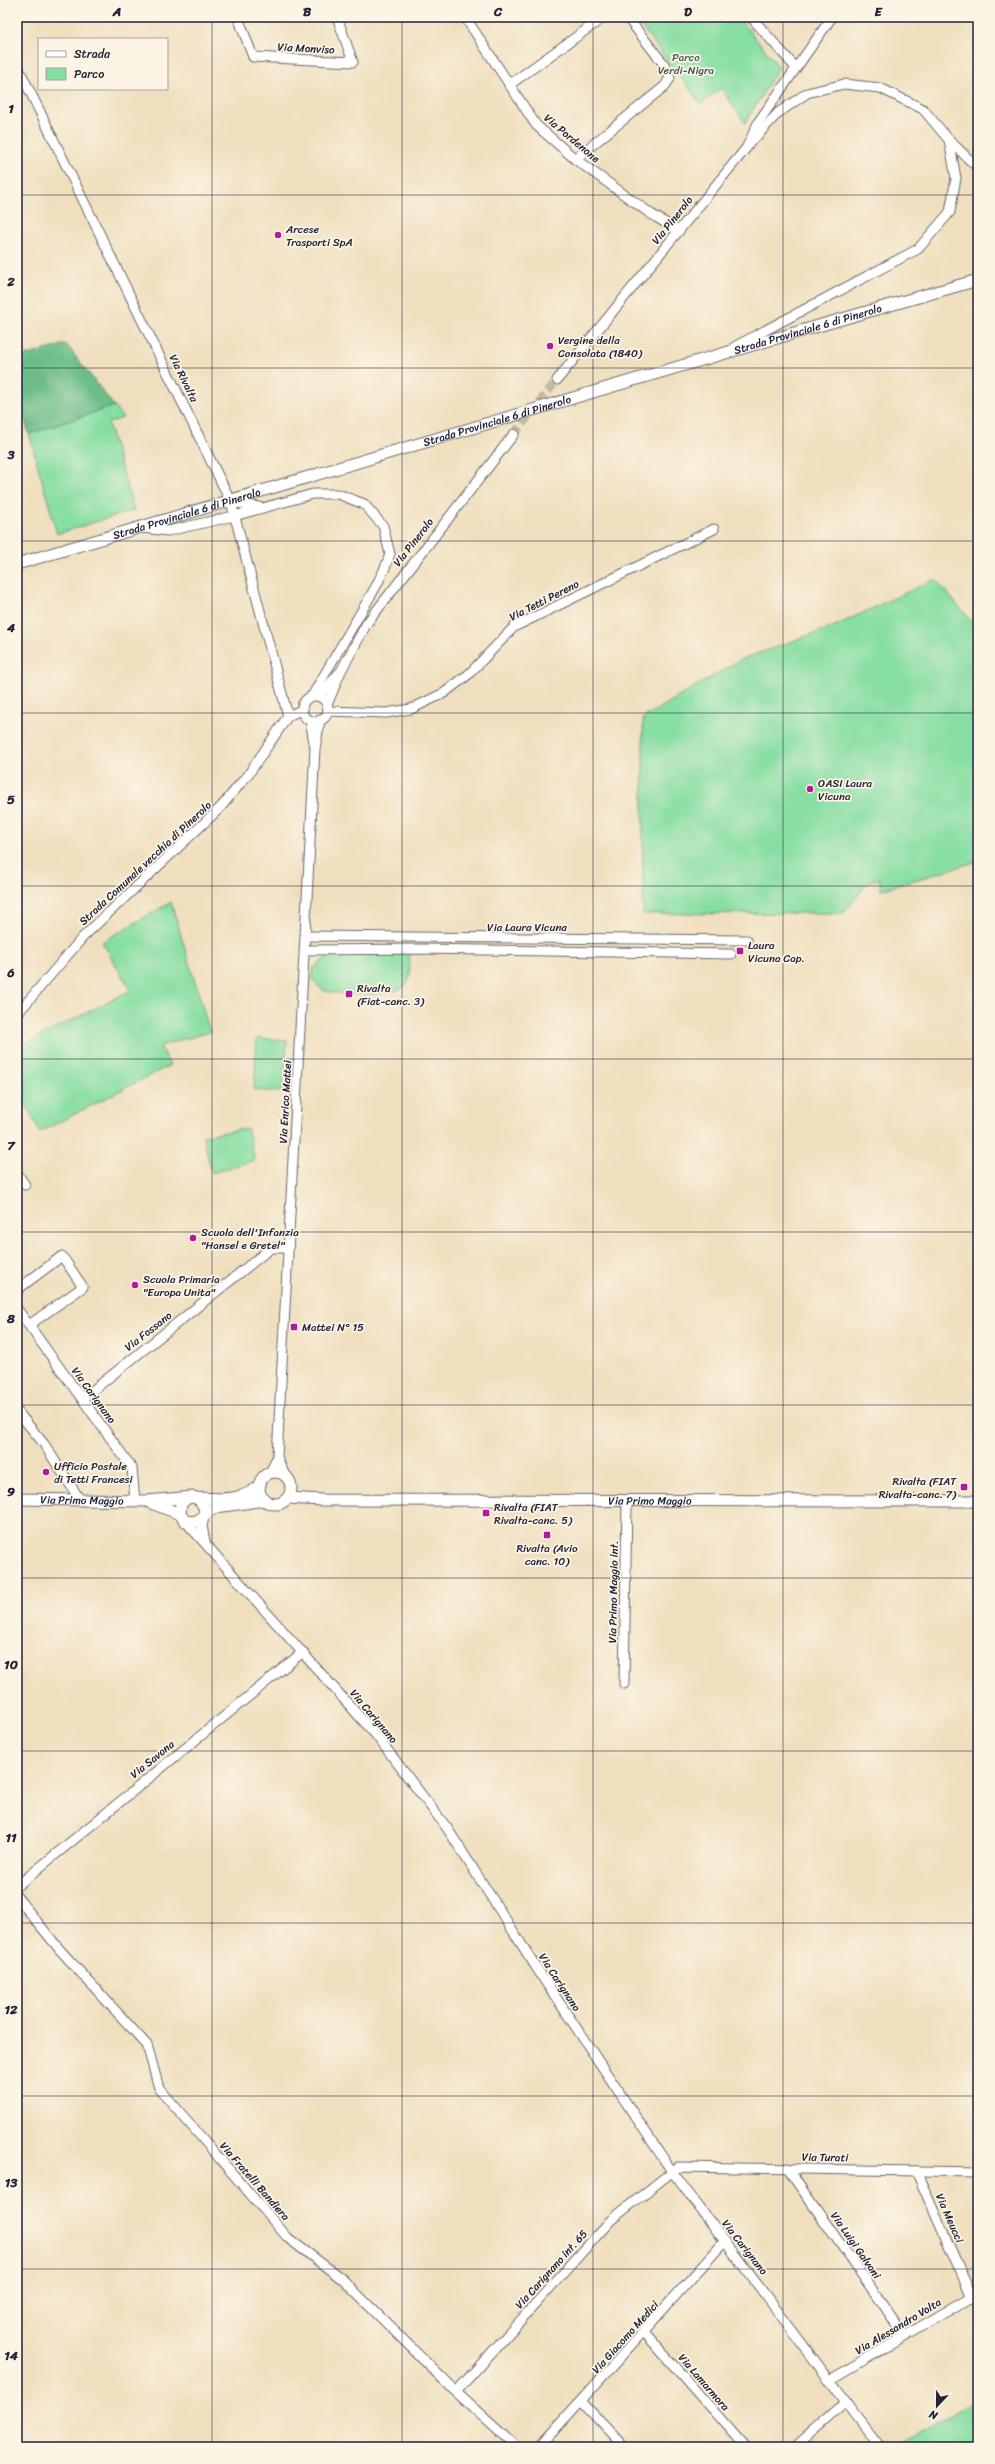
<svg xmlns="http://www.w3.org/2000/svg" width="995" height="2464" viewBox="0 0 995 2464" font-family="Sriracha,sans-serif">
<rect width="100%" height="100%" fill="#fcf5e5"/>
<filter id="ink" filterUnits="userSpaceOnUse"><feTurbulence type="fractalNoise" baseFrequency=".025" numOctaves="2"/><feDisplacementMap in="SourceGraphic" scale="8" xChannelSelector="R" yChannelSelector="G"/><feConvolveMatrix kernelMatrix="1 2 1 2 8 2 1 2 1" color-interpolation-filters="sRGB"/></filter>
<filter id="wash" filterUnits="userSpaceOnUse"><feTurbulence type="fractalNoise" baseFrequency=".012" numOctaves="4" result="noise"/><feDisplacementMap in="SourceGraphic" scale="16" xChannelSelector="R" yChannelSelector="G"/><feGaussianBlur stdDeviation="0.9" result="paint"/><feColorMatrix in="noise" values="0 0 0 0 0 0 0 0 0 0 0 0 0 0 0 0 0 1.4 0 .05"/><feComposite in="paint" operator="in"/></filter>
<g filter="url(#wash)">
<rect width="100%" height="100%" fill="#efdfbe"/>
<!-- green -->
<g fill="#86dea2" stroke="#54806e">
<path d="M634 17H738L779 67 745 123 721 88 701 104Z"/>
<path d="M114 406 123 418 108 423 134 510 57 534 29 434Z"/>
<path d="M935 579 978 629V861L881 890 880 879 869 881 844 913 643 914V718L740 660 835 626Z"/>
<path d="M171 902 210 1032 160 1046 170 1065 40 1132 17 1087V1048L131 990 102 942Z"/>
<path d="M332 953H409C409 964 413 978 405 986 394 997 336 996 323 990 318 987 316 983 313 979V968Z"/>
<path d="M257 1038 287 1040 283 1092 254 1090Z"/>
<path d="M247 1128 255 1160 212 1173 203 1136Z"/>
<path d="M978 2399V2447H894Z"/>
</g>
<!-- forest -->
<path fill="#6cbd88" stroke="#477062" d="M66 344 114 406 29 434 17 393V358Z"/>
</g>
<g filter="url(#ink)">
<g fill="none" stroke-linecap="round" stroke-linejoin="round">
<!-- minor-tunnel -->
<path stroke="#c6b9a4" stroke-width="9" stroke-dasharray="9 4.5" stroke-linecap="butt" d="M514 434 557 380"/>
<defs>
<g id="minor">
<path d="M238 17 253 57 353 62 337 17"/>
<path d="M465 17 536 125 575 159 651 214 679 231"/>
<path d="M751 17 796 68"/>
<path d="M17 65 231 502 288 716"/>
<path d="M509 85 604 17"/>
<path d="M754 139 778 113 807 93 844 84 880 88 923 109 949 140 978 168"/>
<path d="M575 159 665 86 670 78 666 67 627 17"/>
<path d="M734 347 918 249 950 212 956 178 949 140"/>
<path d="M557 380 747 147 759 121 832 17"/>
<path d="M231 502 259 507"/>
<path d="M142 528 168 531 234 516 313 494H338L364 504 383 526 390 554 385 568 375 588 312 696"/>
<path d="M319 696 339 673"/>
<circle cx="315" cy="709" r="13"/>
<path d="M327 705 341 671 367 623 514 434"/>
<path d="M328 711 386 713 411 709 444 693 469 674 514 627 714 529"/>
<path d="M310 720 315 748"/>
<path d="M306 936 747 940"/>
<path d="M305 950 422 949 731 954"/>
<path d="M17 1014 83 937 221 807 250 772 288 716 303 709"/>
<path d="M17 1173 25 1185"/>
<path d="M17 1290 62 1256 83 1287 29 1325"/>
<path d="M17 1309 132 1468 135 1501"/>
<path d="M82 1399 271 1248H288"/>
<path d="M17 1411 44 1444 80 1500"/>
<path d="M277 1457 285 1476"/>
<path d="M270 1473 277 1457 315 749 320 720"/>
<path d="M205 1514 202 1526 205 1541"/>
<path d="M185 1521 375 1734 447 1828 545 1981 671 2170 880 2447"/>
<path d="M624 1684 627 1501"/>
<path d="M17 1886 303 1652"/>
<path d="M17 1897 60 1950 147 2045 159 2088 288 2238 342 2279 456 2392 516 2447"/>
<path d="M787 2168 905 2336"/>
<path d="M916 2171 972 2297"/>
<path d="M645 2333 745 2447"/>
<path d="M830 2380 978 2293"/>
<path d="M456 2392 611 2220 678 2167 978 2172"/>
<path d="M582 2402 624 2447"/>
<path d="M539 2447 725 2241"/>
<path d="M795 2447 846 2402"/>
</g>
<g id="major">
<path id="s1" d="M17 564C337 469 657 371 978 280"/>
<circle cx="275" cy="1488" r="16"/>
<path d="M197 1498C220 1499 243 1502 260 1485"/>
<path id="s2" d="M288 1498 322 1500 978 1501"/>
<path id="s3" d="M17 1499 147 1501 193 1497 200 1500 205 1509 203 1517 195 1522 185 1521 180 1514 181 1503 189 1497"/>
<path d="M149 1502 180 1514"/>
<path d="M205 1514 216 1507 265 1500"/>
</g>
</defs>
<!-- minor casing -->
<use href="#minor" stroke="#6a6469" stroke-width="11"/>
<!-- major casing -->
<use href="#major" stroke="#6a6469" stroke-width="13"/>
<!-- minor -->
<use href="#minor" stroke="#fff" stroke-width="9"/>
<!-- major -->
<use href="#major" stroke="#fff" stroke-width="11"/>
</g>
</g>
<!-- grid -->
<path fill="none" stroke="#22223b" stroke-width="1" stroke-opacity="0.55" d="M212 17V2447M402 17V2447M593 17V2447M783 17V2447M17 195H978M17 368H978M17 541H978M17 713H978M17 886H978M17 1059H978M17 1232H978M17 1405H978M17 1578H978M17 1751H978M17 1923H978M17 2096H978M17 2269H978"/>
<!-- markers -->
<g fill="#b5179e" stroke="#fcf5e5" stroke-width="1.5">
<circle cx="278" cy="235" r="4"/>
<circle cx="550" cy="346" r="4"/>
<circle cx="810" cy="789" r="4"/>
<rect x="736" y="947" width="8" height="8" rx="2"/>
<rect x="345" y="990" width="8" height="8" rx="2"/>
<circle cx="193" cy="1238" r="4"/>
<circle cx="135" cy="1285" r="4"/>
<rect x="290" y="1323" width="8" height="8" rx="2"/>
<circle cx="46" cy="1472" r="4"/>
<rect x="960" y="1483" width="8" height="8" rx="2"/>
<rect x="482" y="1509" width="8" height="8" rx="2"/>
<rect x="543" y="1531" width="8" height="8" rx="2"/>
</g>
<g text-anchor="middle" stroke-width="3.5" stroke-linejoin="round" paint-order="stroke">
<!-- street labels -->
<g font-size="11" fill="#22223b" stroke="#fcf5e5">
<text transform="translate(306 48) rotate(3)" y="4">Via Monviso</text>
<text transform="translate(572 138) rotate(40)" y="4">Via Pordenone</text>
<text transform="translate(672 220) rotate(-51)" y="4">Via Pinerolo</text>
<text dy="4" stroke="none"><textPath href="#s1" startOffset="825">Strada Provinciale 6 di Pinerolo</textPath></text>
<text transform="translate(184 378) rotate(64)" y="4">Via Rivalta</text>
<text dy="4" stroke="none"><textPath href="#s1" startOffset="501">Strada Provinciale 6 di Pinerolo</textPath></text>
<text dy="4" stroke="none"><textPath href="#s1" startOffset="177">Strada Provinciale 6 di Pinerolo</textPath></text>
<text transform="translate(413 542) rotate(-52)" y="4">Via Pinerolo</text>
<text transform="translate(544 600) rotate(-27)" y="4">Via Tetti Pereno</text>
<text transform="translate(145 863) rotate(-43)" y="4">Strada Comunale vecchia di Pinerolo</text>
<text x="527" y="931">Via Laura Vicuna</text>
<text transform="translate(285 1102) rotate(-87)" y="4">Via Enrico Mattei</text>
<text transform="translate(148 1331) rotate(-38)" y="4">Via Fossano</text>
<text transform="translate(94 1395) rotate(54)" y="4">Via Carignano</text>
<text dy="4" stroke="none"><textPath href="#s3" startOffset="65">Via Primo Maggio</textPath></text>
<text dy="4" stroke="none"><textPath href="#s2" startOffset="362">Via Primo Maggio</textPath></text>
<text transform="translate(613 1592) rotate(-89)" y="4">Via Primo Maggio int.</text>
<text transform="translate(374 1716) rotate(50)" y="4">Via Carignano</text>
<text transform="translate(152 1759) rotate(-39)" y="4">Via Savona</text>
<text transform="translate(560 1982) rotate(57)" y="4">Via Carignano</text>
<text transform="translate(825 2157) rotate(1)" y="4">Via Turati</text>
<text transform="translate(255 2181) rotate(49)" y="4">Via Fratelli Bandiera</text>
<text transform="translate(950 2218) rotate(66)" y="4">Via Meucci</text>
<text transform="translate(856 2245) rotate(55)" y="4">Via Luigi Galvani</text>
<text transform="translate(745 2247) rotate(52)" y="4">Via Carignano</text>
<text transform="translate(551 2269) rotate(-48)" y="4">Via Carignano int. 65</text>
<text transform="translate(898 2326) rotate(-31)" y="4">Via Alessandro Volta</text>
<text transform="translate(625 2337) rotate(-48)" y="4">Via Giacomo Medici</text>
<text transform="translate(704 2382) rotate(49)" y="4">Via Lamarmora</text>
</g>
<!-- park labels -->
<g font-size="11" fill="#405a5a" stroke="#fcf5e5">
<text x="686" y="61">Parco<tspan x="686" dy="13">Verdi-Nigra</tspan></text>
</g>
<!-- poi labels -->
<g font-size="11" fill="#22223b" stroke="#fcf5e5" text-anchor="start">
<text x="286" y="233">Arcese<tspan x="286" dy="13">Trasporti SpA</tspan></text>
<text x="558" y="344">Vergine della<tspan x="558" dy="13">Consolata (1840)</tspan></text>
<text x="818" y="787">OASI Laura<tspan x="818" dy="13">Vicuna</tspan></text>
<text x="748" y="949">Laura<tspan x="748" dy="13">Vicuna Cap.</tspan></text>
<text x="357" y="992">Rivalta<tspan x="357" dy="13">(Fiat-canc. 3)</tspan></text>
<text x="201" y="1236">Scuola dell'Infanzia<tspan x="201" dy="13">"Hansel e Gretel"</tspan></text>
<text x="143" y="1283">Scuola Primaria<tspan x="143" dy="13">"Europa Unita"</tspan></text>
<text x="302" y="1331">Mattei N° 15</text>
<text x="54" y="1470">Ufficio Postale<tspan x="54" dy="13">di Tetti Francesi</tspan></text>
<text x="956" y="1485" text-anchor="end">Rivalta (FIAT<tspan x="956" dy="13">Rivalta-canc. 7)</tspan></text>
<text x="494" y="1511">Rivalta (FIAT<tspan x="494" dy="13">Rivalta-canc. 5)</tspan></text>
<text x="547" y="1552" text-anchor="middle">Rivalta (Avio<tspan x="547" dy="13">canc. 10)</tspan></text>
</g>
</g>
<!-- margin -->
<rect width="995" height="2464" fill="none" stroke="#fcf5e5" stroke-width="44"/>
<!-- legend -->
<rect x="38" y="38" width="130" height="52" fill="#fcf5e5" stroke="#a5a1a1"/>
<rect x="46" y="51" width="20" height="6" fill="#ffffff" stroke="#a5a1a1"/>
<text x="74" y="58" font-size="12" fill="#22223b">Strada</text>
<rect x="46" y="68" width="20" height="12" fill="#86dea2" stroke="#a5a1a1"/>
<text x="74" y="78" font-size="12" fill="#22223b">Parco</text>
<!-- north arrow -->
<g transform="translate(937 2406) rotate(202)" stroke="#fcf5e5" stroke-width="3" paint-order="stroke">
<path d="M0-3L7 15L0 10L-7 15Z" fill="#22223b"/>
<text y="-6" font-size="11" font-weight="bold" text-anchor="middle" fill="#22223b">N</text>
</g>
<rect x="22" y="22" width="951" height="2420" fill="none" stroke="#22223b" stroke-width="1.5"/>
<g font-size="13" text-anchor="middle" font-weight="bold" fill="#22223b">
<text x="117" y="16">A</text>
<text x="307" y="16">B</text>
<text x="498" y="16">C</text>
<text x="688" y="16">D</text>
<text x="878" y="16">E</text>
<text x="11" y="113">1</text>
<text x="11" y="286">2</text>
<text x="11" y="459">3</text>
<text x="11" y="632">4</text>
<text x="11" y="804">5</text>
<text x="11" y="977">6</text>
<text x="11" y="1150">7</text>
<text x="11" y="1323">8</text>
<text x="11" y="1496">9</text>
<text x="11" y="1669">10</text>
<text x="11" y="1842">11</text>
<text x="11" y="2014">12</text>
<text x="11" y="2187">13</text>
<text x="11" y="2360">14</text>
</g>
</svg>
